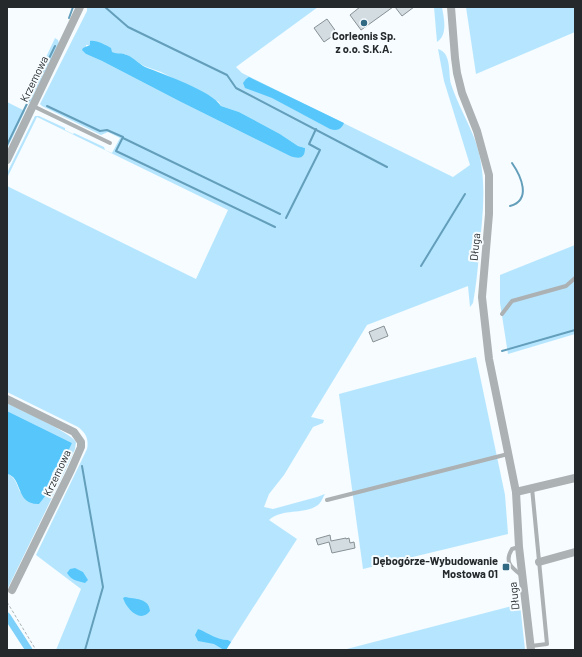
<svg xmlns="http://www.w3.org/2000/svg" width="582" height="657" viewBox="0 0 582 657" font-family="Barlow,sans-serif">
<rect width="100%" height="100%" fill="#f6fcff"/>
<!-- green -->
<g fill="#b6e6ff" fill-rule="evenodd">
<path d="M87 7H318L236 67 242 73 453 177 470 165 444 81 438 49C452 53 448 73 451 84 457 103 468 121 475 140 488 176 483 214 479 252 478 269 476 286 473 303L470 307 468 286 367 325 311 417 324 420 323 423 313 427 284 475 269 494 264 507 273 509 317 497 325 494C323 497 321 503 318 505 304 515 282 508 269 520L297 539 226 650H56L81 589 36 555 87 449C89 439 86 433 78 427L7 392V186L196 279 228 210 37 117 7 178V173L35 116H39L65 128V130L73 134 74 133 104 147 105 150 112 153 120 138 108 132 101 135 42 106 40 104 87 11ZM86 45H90L116 54H125L144 66 161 72 219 102 221 106 239 112 280 134 298 146 305 148 290 156 181 102 102 61 86 54Z"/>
<path d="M434 7H442C444 19 448 35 437 42Z"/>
<path d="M466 7H575V32L476 74Z"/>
<path d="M55 38 58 40 59 44 30 103 25 102Z"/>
<path d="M7 102 25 111 7 149Z"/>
<path d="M575 245V334L508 354 500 303V275Z"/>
<path d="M476 357 505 495 508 534 363 569 339 394Z"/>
<path d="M7 403C20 410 70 432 76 442L75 449 66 469 7 590V474C15 476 17 485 20 492L51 485 53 471 72 443 7 411Z"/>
<path d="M520 604 525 650H343Z"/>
</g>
<!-- forest -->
<g fill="#57c7fb">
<path d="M90 41C97 40 105 45 111 48L112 52C116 54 120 53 124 54 132 56 138 63 145 67 163 74 212 91 221 106L239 112 280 134 298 146 305 148C305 159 299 159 290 156L181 102 102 61 86 54 82 50 83 48 90 45Z"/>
<path d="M249 77 344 123C341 130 337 131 330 129L272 98 245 88 243 83 246 79Z"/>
<path d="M7 411 72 443 62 464C49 469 53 477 49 488 47 494 43 499 39 504 15 505 23 477 7 474Z"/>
<path d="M75 568 83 572 88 580 85 583C77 581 71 580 67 573L70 569Z"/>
<path d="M125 597C135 599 149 598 150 611 140 624 126 608 123 598Z"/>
<path d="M198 629C209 633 216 640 228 640L231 642 226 650H224L214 644 198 641 195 635Z"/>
</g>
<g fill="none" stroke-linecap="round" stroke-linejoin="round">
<!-- stream -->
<g stroke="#639ebb" stroke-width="2">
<path d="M105 7 128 27 227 75 236 88 387 167"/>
<path d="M69 18 73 7"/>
<path d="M47 106 100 131 107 130 123 137 116 151 275 227"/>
<path d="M123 138 280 214"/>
<path d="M7 145 55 46"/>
<path d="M510 206C532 200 521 176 512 163"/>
<path d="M286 218 320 150 309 144 316 129"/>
<path d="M421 266 465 194"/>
<path d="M502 351 575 330"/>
<path d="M82 466 103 587 85 650"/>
</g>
<!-- canal -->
<path stroke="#7dd0f9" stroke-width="7" d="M7 616 29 650"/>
</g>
<!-- building -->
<g fill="#d2dce1" stroke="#889196">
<path d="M360 7H393L361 30 350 15Z"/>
<path d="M395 7H414L402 16Z"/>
<path d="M327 19 337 33 324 42 314 28Z"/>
<path d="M384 326 388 336 373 342 369 332Z"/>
<path d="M330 535 331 541 346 538V539L349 538 350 543 354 542 355 548 332 553 329 542 318 545 316 539Z"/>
</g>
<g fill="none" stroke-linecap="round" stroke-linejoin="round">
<!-- path -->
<path stroke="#adb2b5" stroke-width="1" stroke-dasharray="3 2" stroke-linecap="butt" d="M7 602 36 650"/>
<!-- lane -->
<g stroke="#acb1b3" stroke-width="4">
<path d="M33 106 110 143"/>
<path d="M502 314 512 301 566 286 575 278"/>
<path d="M327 500 508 454"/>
<path d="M519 547 512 549C504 562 511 567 521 575"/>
<path d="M531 646 547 644 532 488"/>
</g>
<!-- street -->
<g stroke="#acb1b3" stroke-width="8">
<path d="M451 7 455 58 457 73 462 93 477 131 489 175V214L482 297 489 359 516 492 519 547 531 650"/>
<path d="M7 160 80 7"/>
<path d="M7 399 74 432 81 442V447L71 470 12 590"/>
<path d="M516 492 575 478"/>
<path d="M539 562 575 552"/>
</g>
</g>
<!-- markers -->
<g fill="#326a84" stroke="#f6fcff" stroke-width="1.5">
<circle cx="364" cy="23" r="4"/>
<rect x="502" y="563" width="8" height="8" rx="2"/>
</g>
<g text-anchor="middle" stroke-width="4" stroke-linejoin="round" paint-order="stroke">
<!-- poi labels -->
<g font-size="11" font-weight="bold" fill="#25292b" stroke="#f6fcff">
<text x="364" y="40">Corleonis Sp.<tspan x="364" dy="13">z o.o. S.K.A.</tspan></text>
<text x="498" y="565" text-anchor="end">Dębogórze-Wybudowanie<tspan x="498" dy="13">Mostowa 01</tspan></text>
</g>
<!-- street labels -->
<g font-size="11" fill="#25292b" stroke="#f6fcff">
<text transform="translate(34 79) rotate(-64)" y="4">Krzemowa</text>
<text transform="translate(475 247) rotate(-84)" y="4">Długa</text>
<text transform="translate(57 473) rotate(-65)" y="4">Krzemowa</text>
<text transform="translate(514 596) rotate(-96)" y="4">Długa</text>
</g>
</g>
<!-- border -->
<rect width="582" height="657" fill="none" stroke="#25292b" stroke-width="16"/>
</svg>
